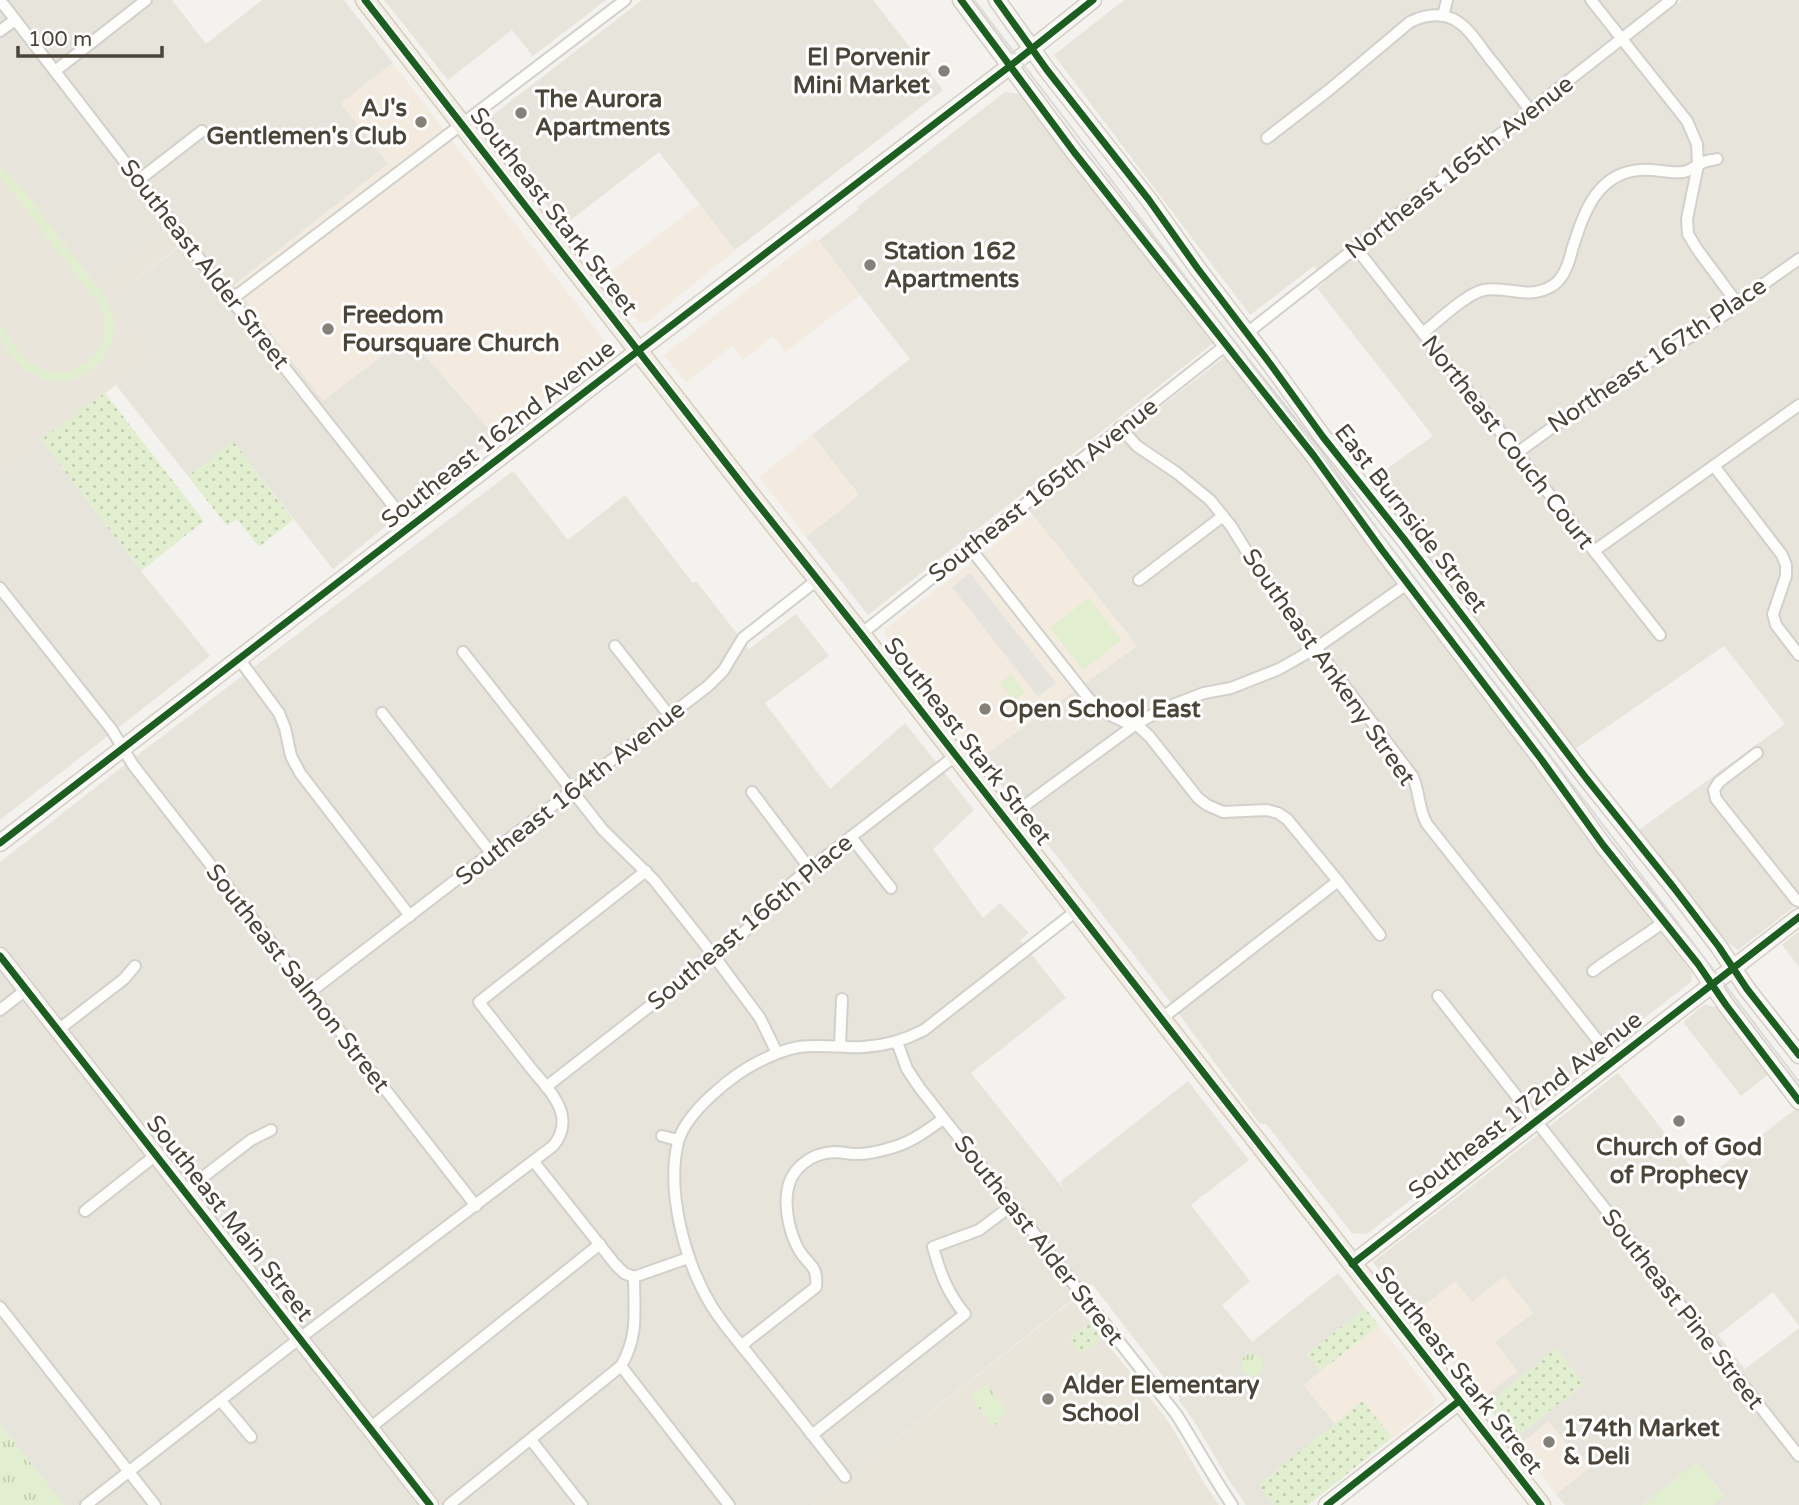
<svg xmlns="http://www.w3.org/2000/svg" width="1799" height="1505" viewBox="0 0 1799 1505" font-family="'Varela Round',sans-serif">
<defs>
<pattern id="grass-dots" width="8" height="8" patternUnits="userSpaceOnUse" patternTransform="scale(1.75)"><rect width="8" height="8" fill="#e1eecf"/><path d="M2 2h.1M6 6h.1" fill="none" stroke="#c3cdb2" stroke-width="1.8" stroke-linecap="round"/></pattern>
<pattern id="park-tufts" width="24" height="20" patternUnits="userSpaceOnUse" patternTransform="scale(1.75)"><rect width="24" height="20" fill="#e1eecf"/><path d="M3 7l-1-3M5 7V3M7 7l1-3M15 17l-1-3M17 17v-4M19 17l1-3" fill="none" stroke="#c3cdb2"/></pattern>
</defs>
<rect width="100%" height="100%" fill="#f4f2ee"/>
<!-- residential -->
<g fill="#e7e4dc">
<path d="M0 0H172L206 44 262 0H344L393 63 341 103 388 164 234 285 403 340 417 346 496 437 333 569 233 442 188 476 116 385 154 356 111 300 178 248 164 231 97 283 0 158Z"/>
<path d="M384 0H606L533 56 512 30 448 80Z"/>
<path d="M642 0H873L943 90 735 250 659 152 563 226 485 121Z"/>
<path d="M1124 0H1661L1669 10 1682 0H1799V903L1738 950 1726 941 1639 830 1785 724 1724 646 1575 749 1371 480 1433 436 1317 288 1325 282 1314 266 1250 315 1054 55Z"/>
<path d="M1005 92 1019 94 1215 342 868 615 806 537 859 495 812 435 910 359 818 241 859 209 857 207Z"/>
<path d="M1227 355 1692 973 1691 982 1367 1234 1352 1233 1266 1124 1259 1123 1165 995 980 758 1137 646 1029 510Z"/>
<path d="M41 440 141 571 210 656 0 820V473Z"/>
<path d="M513 471 568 540 625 495 693 583 696 581 749 649 796 614 829 656 765 703 830 789 905 723 974 810 933 849 983 918 1000 903 1029 933 1020 940 1066 998 971 1073 1066 1192 1060 1182 1188 1081 1249 1160 1191 1205 1250 1281 1222 1305 1252 1342 1338 1273 1365 1308 1307 1354 1321 1371 1304 1385 1335 1424 1259 1485 1274 1505H1246L1227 1477 1195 1423 1179 1400 1180 1398 1092 1284 812 1505H441L303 1330 290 1340 418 1505H64L0 1424V862L123 766Z"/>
<path d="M1799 931V967L1782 945Z"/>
<path d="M1704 1005 1718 1007 1769 1074 1741 1096 1683 1022Z"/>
<path d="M1618 1073 1702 1181 1797 1108 1799 1111V1326L1773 1292 1718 1335 1745 1369 1799 1328V1505H1713L1724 1496 1697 1462 1642 1505H1565L1556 1494 1590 1467 1574 1447 1571 1449 1549 1422 1518 1446 1513 1439 1584 1384 1556 1349 1486 1405 1481 1399 1517 1371 1495 1342 1533 1313 1505 1277 1471 1303 1454 1282 1414 1314 1373 1262Z"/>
</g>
<!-- commercial -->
<g fill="#f3ebdf">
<path d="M393 63 609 347 496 437 417 346 403 340 323 401 234 285 388 164 341 103Z"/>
<path d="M699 204 735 250 647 322 639 323 604 277Z"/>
<path d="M816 237 860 295 785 352 773 336 743 360 732 346 686 383 664 355Z"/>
<path d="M812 435 859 495 806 537 759 477Z"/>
<path d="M1033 515 1137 646 980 758 885 636V629Z"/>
<path d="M1504 1276 1533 1313 1495 1342 1517 1371 1481 1399 1414 1314 1455 1281 1472 1302Z"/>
<path d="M1379 1325 1435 1397 1433 1406 1392 1438 1363 1402 1335 1424 1304 1385Z"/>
<path d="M1549 1422 1571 1449 1574 1447 1590 1467 1556 1494 1518 1446Z"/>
</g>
<!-- education -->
<g fill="#eae5da">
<path d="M0 158 97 282 164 230 178 247 111 300 154 356 0 473Z"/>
<path d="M1073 1300 1165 1417 1179 1439 1204 1483 1219 1505H812Z"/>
</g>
<!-- grass -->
<g fill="url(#grass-dots)">
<path d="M105 393 204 521 141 571 41 440Z"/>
<path d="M233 441 293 520 259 547 237 519 227 526 188 476Z"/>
<path d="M1365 1308 1379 1325 1321 1371 1307 1354Z"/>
<path d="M1091 1322 1102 1337 1081 1355 1070 1341V1337Z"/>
<path d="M1556 1348 1584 1384 1513 1439 1486 1405Z"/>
<path d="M1363 1401 1392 1438 1308 1505H1274L1258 1485Z"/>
</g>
<!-- park -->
<g fill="url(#park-tufts)">
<circle cx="1252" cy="1365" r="11"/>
<path d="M987 1385 1007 1410C1000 1415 1000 1422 993 1427L969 1396Z"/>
<path d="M0 1424 64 1505H0Z"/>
</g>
<!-- pitch -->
<g fill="#e1eecf">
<path d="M0 166 15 180 103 294C144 355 60 415 14 358 2 344 0 343 0 325 10 338 21 358 36 366 63 382 99 365 104 334 106 325 103 316 101 307L0 177Z"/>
<path d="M1089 598 1121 640 1083 670 1050 628Z"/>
<path d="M1011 674 1025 692 1014 701 1000 683Z"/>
<path d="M1697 1462 1724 1497 1713 1505H1642Z"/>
</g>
<!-- parking -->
<path fill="#e6e3df" d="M970 573 1056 683 1038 697 952 587Z"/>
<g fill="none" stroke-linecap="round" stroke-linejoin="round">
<defs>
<g id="street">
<path d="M0 0 229 297 410 527"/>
<path d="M1591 0 1687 121 1697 144 1698 165 1687 219 1688 234 1697 249 1737 303"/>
<path d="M1443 16 1447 0"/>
<path d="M0 31 15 20"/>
<path d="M55 71 146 0"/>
<path d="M1267 138 1329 90 1410 22C1424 15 1438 12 1453 19 1468 26 1479 45 1490 59 1504 76 1517 94 1531 111"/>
<path d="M140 179 202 131"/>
<path d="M1356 248 1660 635"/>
<path d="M229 297 240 293 625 0"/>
<path d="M1247 333 1671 0"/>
<path d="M1423 333C1437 322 1467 293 1484 290 1507 285 1527 301 1552 286 1564 279 1569 263 1572 250 1583 215 1596 173 1640 170 1654 168 1669 174 1683 172 1691 171 1698 163 1707 161 1710 160 1714 160 1717 159"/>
<path d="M1120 427 1137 446 1177 473 1210 500 1231 526 1260 573 1413 777C1420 793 1418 809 1427 824L1614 1061"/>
<path d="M1517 453 1608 387 1698 332 1727 313 1737 303 1799 259"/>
<path d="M1714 466 1782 555 1786 565V576L1773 614 1776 625 1799 655"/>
<path d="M970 548 1089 699 1108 714 1125 722 1136 724 1150 737 1198 798 1207 805 1223 812 1267 810 1278 813 1287 819 1338 881 1380 935"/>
<path d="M1594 551 1799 405"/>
<path d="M1139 580 1223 516"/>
<path d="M0 588 112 730 133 765 476 1206"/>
<path d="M861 634 1226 345"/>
<path d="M615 646 669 715"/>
<path d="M463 652 603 830 654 880 714 956 760 1018 777 1053"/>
<path d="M239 659 279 713 285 728 291 756 300 773 410 916"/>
<path d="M382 713 491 853"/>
<path d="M1757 753 1719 782 1714 790 1716 799 1796 900 1799 901"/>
<path d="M752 792 810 869"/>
<path d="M1005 820 1136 724 1165 708 1204 693 1231 688 1279 669 1316 648 1407 584"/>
<path d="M851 837 891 888"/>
<path d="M1593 971C1617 953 1641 939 1665 921"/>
<path d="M309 993 708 686 723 671 743 638 817 580"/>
<path d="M1438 996 1799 1456"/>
<path d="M0 1010 27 989"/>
<path d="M1161 1019 1338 881"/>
<path d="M58 1030 124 979 135 966"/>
<path d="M897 1042 907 1069 919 1087 1176 1414C1195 1444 1212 1475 1232 1505"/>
<path d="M840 1045 842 999"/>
<path d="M546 1087 714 956 741 935 793 882 955 756"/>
<path d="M662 1136 678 1140"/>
<path d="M534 1162 615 1264 624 1273 634 1277"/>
<path d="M185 1191 251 1140 271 1130"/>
<path d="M85 1211 156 1155"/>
<path d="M634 1277 688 1258"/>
<path d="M0 1307 155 1505"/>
<path d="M742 1345 816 1287C818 1264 809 1267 799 1250 790 1234 785 1212 787 1194 789 1169 811 1153 834 1152 841 1152 849 1154 856 1154 866 1154 877 1152 887 1149 909 1144 925 1132 943 1119"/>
<path d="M621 1366 729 1505"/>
<path d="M221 1401 251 1437"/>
<path d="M370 1428 600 1244"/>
<path d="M812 1435 965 1314C948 1294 940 1273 933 1247L979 1230 1011 1206"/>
<path d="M531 1440 582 1505"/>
<path d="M845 1477C815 1438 784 1399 753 1360 739 1342 723 1325 711 1305 685 1262 666 1192 678 1142 686 1112 733 1074 760 1061 772 1055 786 1049 799 1047 821 1044 842 1048 863 1047 885 1046 905 1040 924 1030L1076 911"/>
<path d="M86 1505 300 1338 553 1146C560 1138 564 1128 562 1116 559 1098 541 1081 530 1067 513 1045 496 1024 479 1002L646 871"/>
<path d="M449 1505 621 1366C639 1335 634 1311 634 1277"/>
</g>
<g id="secondary">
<path d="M961 0 1074 152 1314 456 1382 550 1541 759 1603 845 1698 964 1726 1005 1799 1101"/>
<path d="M997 0 1047 70 1149 200 1198 269 1271 365 1323 437 1404 539 1586 778 1674 888 1719 947 1747 989 1799 1055"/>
<path d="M0 843 638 351 1010 66 1093 0"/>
<path d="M0 956 430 1505"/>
<path d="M1352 1264 1799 917"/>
<path d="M1327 1505 1459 1401"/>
</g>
<path id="primary" d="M365 0 749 493 861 634 1541 1505"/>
</defs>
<!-- street casing -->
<use href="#street" stroke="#d2d0cb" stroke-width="14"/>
<!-- secondary casing -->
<use href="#secondary" stroke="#d3cfc5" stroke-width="19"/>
<!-- primary casing -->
<use href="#primary" stroke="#d6cebb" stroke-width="21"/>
<!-- street -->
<use href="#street" stroke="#fdfdfc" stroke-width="10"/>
<!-- secondary -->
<use href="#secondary" stroke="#f7f6f1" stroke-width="16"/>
<!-- primary -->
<use href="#primary" stroke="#f2efe6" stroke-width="18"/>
<!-- tram -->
<path stroke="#dbdbda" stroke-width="2" d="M974 0 1799 1082"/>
<defs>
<g id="cycleway">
<path d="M365 0 749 493 861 634 1541 1505"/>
<path d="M961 0 1074 152 1314 456 1382 550 1541 759 1603 845 1698 964 1726 1005 1799 1101"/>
<path d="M997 0 1047 70 1149 200 1198 269 1271 365 1323 437 1404 539 1586 778 1674 888 1719 947 1747 989 1799 1055"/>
<path d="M0 843 638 351 1010 66 1093 0"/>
<path d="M0 956 430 1505"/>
<path d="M1352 1264 1799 917"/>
<path d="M1327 1505 1459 1401"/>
</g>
</defs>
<!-- cycleway casing -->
<use href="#cycleway" stroke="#fff" stroke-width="11"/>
<!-- cycleway -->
<use href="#cycleway" stroke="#1b5e20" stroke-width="7"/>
</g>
<!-- markers -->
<g fill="#868178" stroke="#fff" stroke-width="2.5">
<circle cx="944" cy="71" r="7"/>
<circle cx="521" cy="113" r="7"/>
<circle cx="421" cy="122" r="7"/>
<circle cx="870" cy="265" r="7"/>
<circle cx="328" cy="329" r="7"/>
<circle cx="985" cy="709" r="7"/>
<circle cx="1679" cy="1121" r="7"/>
<circle cx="1048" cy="1399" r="7"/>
<circle cx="1549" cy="1442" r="7"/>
</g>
<g text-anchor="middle" stroke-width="6" stroke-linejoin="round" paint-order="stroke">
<!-- poi labels -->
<g font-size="24" font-weight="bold" fill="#4b4439" stroke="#fff" text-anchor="start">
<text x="930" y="65" text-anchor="end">El Porvenir<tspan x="930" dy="28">Mini Market</tspan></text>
<text x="535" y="107">The Aurora<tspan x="535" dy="28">Apartments</tspan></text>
<text x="407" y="116" text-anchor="end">AJ's<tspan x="407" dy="28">Gentlemen's Club</tspan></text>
<text x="884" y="259">Station 162<tspan x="884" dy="28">Apartments</tspan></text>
<text x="342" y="323">Freedom<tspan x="342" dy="28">Foursquare Church</tspan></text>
<text x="999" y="717">Open School East</text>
<text x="1679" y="1155" text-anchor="middle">Church of God<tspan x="1679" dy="28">of Prophecy</tspan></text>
<text x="1062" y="1393">Alder Elementary<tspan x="1062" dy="28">School</tspan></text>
<text x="1563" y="1436">174th Market<tspan x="1563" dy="28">&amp; Deli</tspan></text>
</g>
<!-- street labels -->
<g font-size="24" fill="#4b4439" stroke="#fff">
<text transform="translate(1459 167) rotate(-38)" y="8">Northeast 165th Avenue</text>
<text transform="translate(554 211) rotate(52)" y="8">Southeast Stark Street</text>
<text transform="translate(205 264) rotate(52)" y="8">Southeast Alder Street</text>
<text transform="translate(1657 355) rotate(-34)" y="8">Northeast 167th Place</text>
<text transform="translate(498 434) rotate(-38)" y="8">Southeast 162nd Avenue</text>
<text transform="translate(1508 442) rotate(52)" y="8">Northeast Couch Court</text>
<text transform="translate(1043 490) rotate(-38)" y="8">Southeast 165th Avenue</text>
<text transform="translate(1411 518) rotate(52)" y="8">East Burnside Street</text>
<text transform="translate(1329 667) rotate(55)" y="8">Southeast Ankeny Street</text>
<text transform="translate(968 741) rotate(52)" y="8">Southeast Stark Street</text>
<text transform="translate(570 793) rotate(-38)" y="8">Southeast 164th Avenue</text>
<text transform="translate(750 922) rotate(-40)" y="8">Southeast 166th Place</text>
<text transform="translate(298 978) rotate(52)" y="8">Southeast Salmon Street</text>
<text transform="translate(1525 1105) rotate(-38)" y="8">Southeast 172nd Avenue</text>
<text transform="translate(230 1218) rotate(52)" y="8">Southeast Main Street</text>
<text transform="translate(1039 1240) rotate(52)" y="8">Southeast Alder Street</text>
<text transform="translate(1683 1309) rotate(52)" y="8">Southeast Pine Street</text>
<text transform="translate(1459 1370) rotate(52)" y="8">Southeast Stark Street</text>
</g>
</g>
<!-- scale -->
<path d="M18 46v10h144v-10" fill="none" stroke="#4b4439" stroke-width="3.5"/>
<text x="28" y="46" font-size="21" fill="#4b4439" stroke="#ffffff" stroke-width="5" paint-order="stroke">100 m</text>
</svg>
